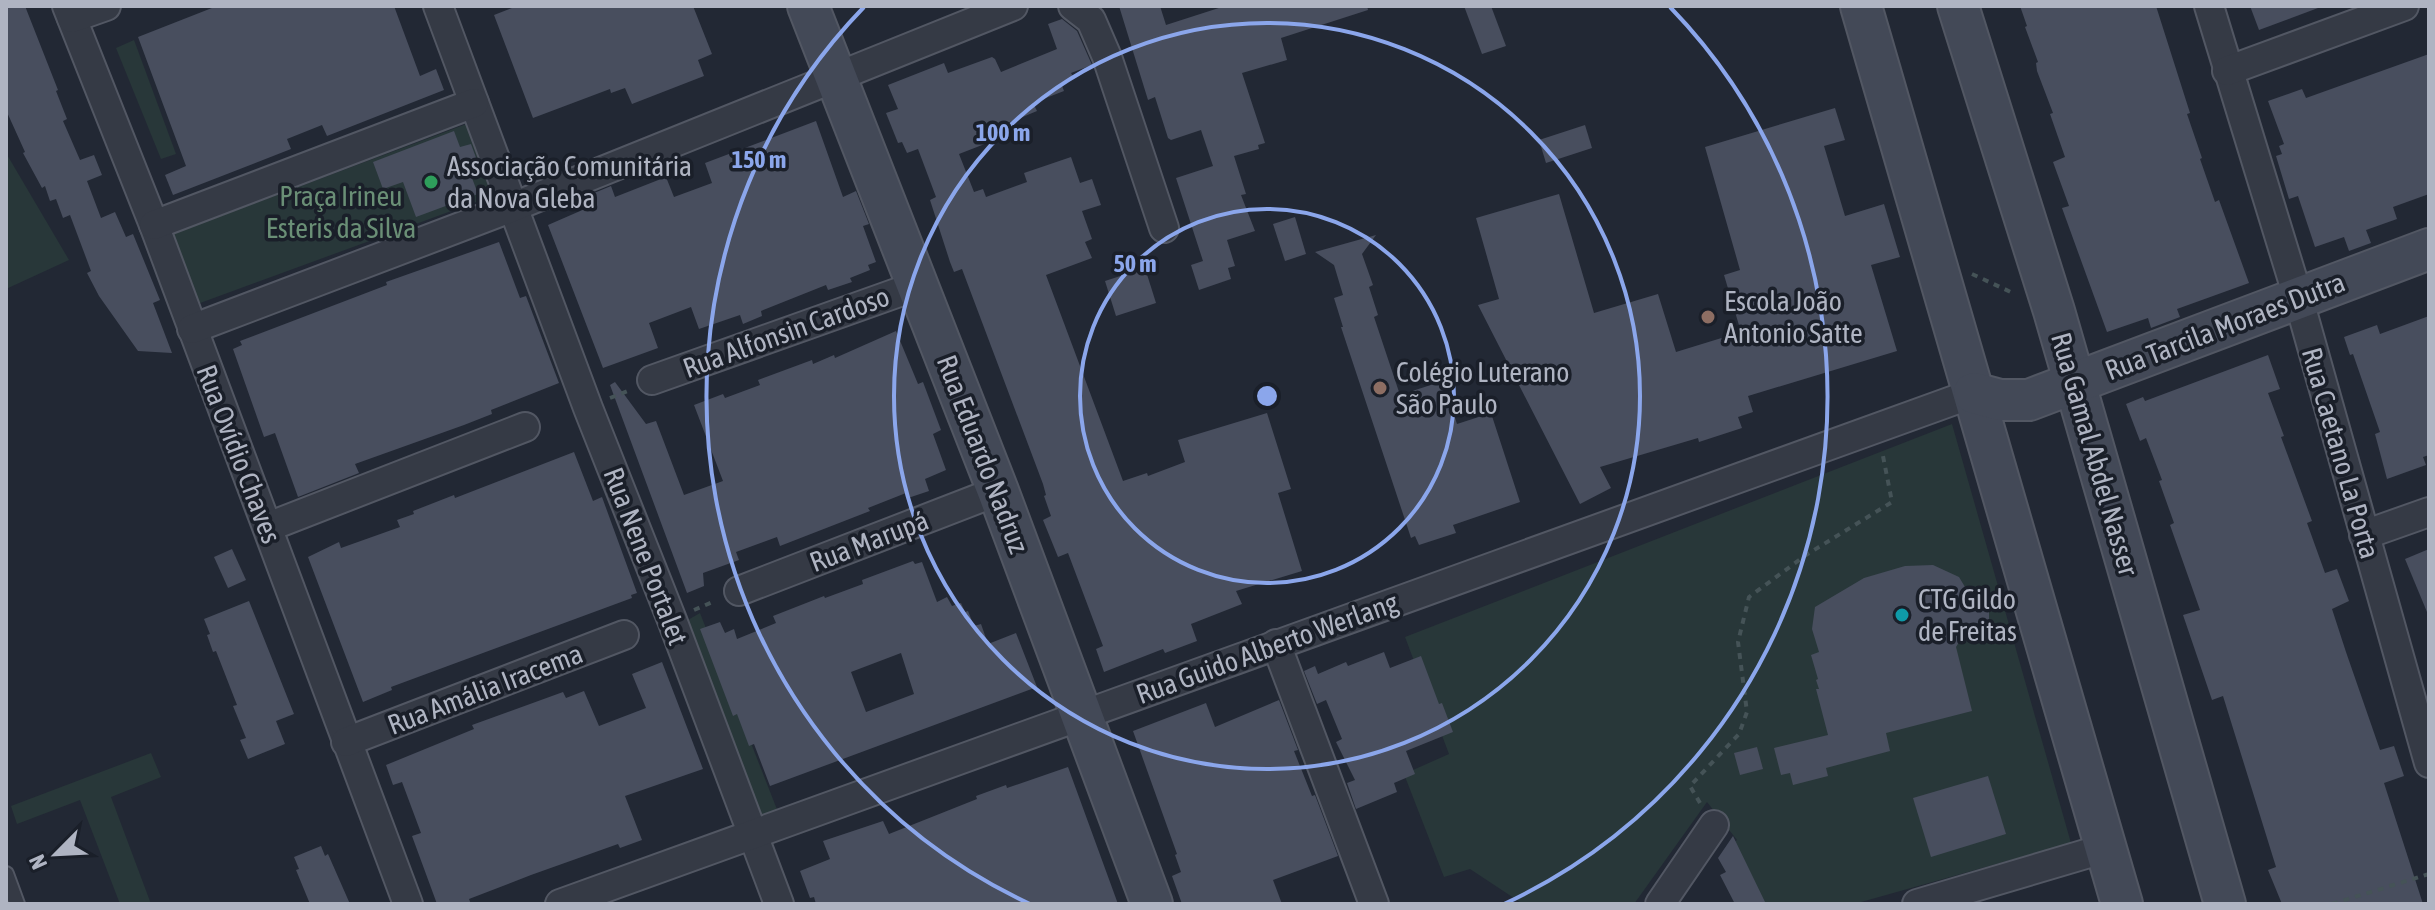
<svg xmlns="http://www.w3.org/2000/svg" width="2435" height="910" viewBox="0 0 2435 910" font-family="'Asap Condensed',sans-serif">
<rect width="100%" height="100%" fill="#222834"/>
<!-- green -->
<g fill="#283739">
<path d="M134 40 176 154 161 159 116 48Z"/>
<path d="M469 123 495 195 192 306 167 236Z"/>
<path d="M6 153 69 260 6 289Z"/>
<path d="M1952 424 2071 843 1854 904H1758L1724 849 1737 840 1707 802 1634 904H1523L1470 869 1444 877 1404 774 1449 754 1405 637Z"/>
<path d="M700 613 778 812 735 830 662 635Z"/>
<path d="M151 753 161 777 111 797 151 904H120L80 800 17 824 11 806Z"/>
</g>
<!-- building -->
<g fill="#484e5e" fill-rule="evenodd">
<path d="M6 6H25L58 90 56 91 67 119 63 121 80 160 94 155 102 175 87 181 101 218 115 212 126 237 133 234 160 300 153 303 172 353 138 351 99 296 87 273 91 271 70 215 63 218 56 199 50 201 45 186 42 188 23 153 25 152 6 110Z"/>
<path d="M217 6H394L420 76 436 69 444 90 327 136 322 125 287 139 291 149 173 195 165 175 186 166 138 37Z"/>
<path d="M517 6H693L712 54 698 60 704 76 632 104 625 88 611 93 610 89 533 118 494 15Z"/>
<path d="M1119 6H1160L1166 25 1225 6H1367L1368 10 1281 38 1287 60 1242 73 1265 143 1258 145 1259 149 1234 156 1246 194 1241 195 1255 231 1227 240 1235 266 1228 268 1231 279 1199 290 1191 265 1203 261 1176 178 1213 166 1201 130 1171 140 1168 138 1155 97 1148 100Z"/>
<path d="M1464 6H1491L1506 46 1482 54Z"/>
<path d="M2020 6H2156L2190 113 2187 114 2202 158 2200 159 2215 202 2219 200 2249 283 2177 309 2180 317 2151 328 2148 318 2107 332 2062 208 2069 206 2053 162 2065 157 2050 114 2053 113 2037 71 2036 63 2038 62 2025 27 2027 26Z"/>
<path d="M2250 6H2318V8L2259 30Z"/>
<path d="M1062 19 1077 31 1092 65 1071 73 1074 78 1061 83 1064 91 1033 103 1037 111 991 130 995 140 959 154 974 192 983 189 986 197 1027 182 1024 173 1071 157 1080 183 1092 179 1101 205 1082 211 1092 239 1085 242 1092 258 1046 275 1123 481 1147 473 1148 476 1185 462 1178 440 1267 413 1291 489 1278 493 1302 571 1236 591 1242 604 1191 624 1197 641 1165 653 1163 649 1104 672 1096 649 1103 646 1068 553 1058 557 1043 520 1051 516 1044 496 1046 495 1043 484 962 269 954 272 950 262 930 200 936 197 918 149 907 153 902 142 898 143 886 113 898 109 888 85 944 63 948 73 992 57 995 59 1001 72 1057 49 1048 24Z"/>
<path d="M2429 54V194L2393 207 2397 219 2366 230 2371 243 2349 251 2344 237 2315 247 2298 196 2289 199 2276 156 2282 154 2279 146 2284 144 2268 101 2302 89 2306 98Z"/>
<path d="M1835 108 1845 140 1824 146 1845 216 1884 204 1900 257 1871 265 1897 351 1748 396 1753 412 1738 417 1742 428 1699 442 1698 438 1600 467 1611 488 1580 504 1478 305 1499 299 1476 218 1559 194 1594 313 1658 294 1676 352 1741 332 1724 275 1740 270 1705 147Z"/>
<path d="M816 121 843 197 856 191 869 224 863 226 876 262 868 265 870 270 850 278 852 282 828 290 826 285 761 311 762 316 743 324 740 315 699 329 691 307 649 323 658 348 603 368 548 225 587 208 582 198 611 186 615 197 666 177 674 197 712 183 705 163Z"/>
<path d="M1585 125 1592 148 1546 163 1539 140Z"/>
<path d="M454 131 460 147 471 144 482 174 472 178 478 194 416 217 403 182 383 189 373 162Z"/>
<path d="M1295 217 1306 254 1285 261 1273 224Z"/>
<path d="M1376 235 1362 254 1373 285 1369 287 1378 315 1374 317 1400 395 1443 381 1457 424 1491 413 1520 502 1453 525 1456 533 1419 545 1415 536 1411 538 1341 327H1343L1334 298 1343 295 1334 265 1315 252Z"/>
<path d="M499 242 520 298 526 296 559 383 491 410 492 414 464 425 355 464 359 473 298 497 275 433 264 437 233 349 242 345 240 341 387 285 386 282Z"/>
<path d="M1145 268 1156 303 1116 316 1105 281Z"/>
<path d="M2429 316V455L2423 457 2426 465 2387 479 2375 434 2380 432 2353 354 2350 355 2344 337 2377 325 2380 334Z"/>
<path d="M896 331 918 384 923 382 941 430 933 434 946 470 925 479 929 491 908 498 906 493 868 508 870 511 780 546 777 537 736 552 739 560 703 573 704 586 687 593 610 385 615 382 646 424 656 421 684 495 723 481 694 405 723 394 725 398 760 385 758 380 812 360 813 364 834 355 835 358Z"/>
<path d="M2268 355 2280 389 2268 393 2284 436 2281 437 2312 521 2307 523 2325 573 2337 569 2349 601 2332 609 2346 652 2380 750 2394 746 2404 776 2384 783 2423 904H2282L2268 870 2276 867 2223 696 2212 700 2183 615 2200 610 2170 525 2174 523 2159 481 2162 480 2146 438 2140 441 2126 404 2143 397 2145 401Z"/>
<path d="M574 452 593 501 602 497 637 593 631 595 632 598 391 687 392 690 363 702 308 557 339 542 341 548 400 527 397 520 414 514 413 511 454 495 455 498Z"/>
<path d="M232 549 246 580 228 588 214 557Z"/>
<path d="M2429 549V612H2427L2405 559Z"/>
<path d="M913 561 915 564 922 562 937 602 947 597 952 606 961 603 965 612 968 611 974 626 981 624 988 644 1016 633 1037 687 770 786 754 744 749 746 737 714 733 716 700 629 720 622 725 633 734 629 737 639 776 623 773 616 824 596 825 598 863 584 862 580ZM901 653 914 694 866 712 851 672Z"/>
<path d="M1933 565 1959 577 1971 597H1989V624L1971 623 1956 647 1972 711 1886 733 1890 751 1826 768 1828 776 1793 785 1790 773 1781 775 1774 748 1828 735 1816 689H1819L1816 680 1818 679 1811 655 1819 652 1812 629 1815 607 1864 578 1905 566Z"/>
<path d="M249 601 294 714 276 721 285 744 248 759 240 740 246 738 233 706 237 705 216 651 213 652 207 635 210 634 204 619Z"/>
<path d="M1384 652 1390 668 1421 656 1439 704 1442 703 1453 732 1406 751 1415 774 1394 783 1397 792 1356 809 1347 783 1355 780 1336 742 1342 739 1326 700 1317 704 1304 671 1315 666 1318 674 1346 662 1348 666Z"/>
<path d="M662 662 703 769 625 796 642 840 620 848 618 844 531 875 469 899 471 904H437L412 836 421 833 402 782 393 785 386 765 474 729 472 725 563 692 566 698 584 691 599 726 646 708 632 674Z"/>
<path d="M1279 700 1298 750 1294 751 1312 796 1315 795 1338 856 1273 880 1282 904H1182L1172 876 1181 872 1175 855 1177 854 1133 731 1206 703 1215 727Z"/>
<path d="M1757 747 1763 769 1740 775 1734 753Z"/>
<path d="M1068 767 1118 904H816L814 897 810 898 800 871 830 859 823 841 883 821 889 834 977 799 976 796 1006 785 1007 788Z"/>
<path d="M1988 776 2006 834 1931 857 1913 798Z"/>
<path d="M1733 836 1766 904H1735L1720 875 1726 872 1718 858Z"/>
<path d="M321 846 325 856 328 854 350 904H310L296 870 299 869 294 857Z"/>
</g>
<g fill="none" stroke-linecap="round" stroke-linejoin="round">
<defs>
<path id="lane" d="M6 874 17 904"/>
<g id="street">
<path d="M67 6 154 225 408 904"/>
<path d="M438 6 588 408 672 620 779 904"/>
<path d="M1073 6 1091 20 1107 57 1164 228"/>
<path d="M2209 6 2298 297 2429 763"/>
<path d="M72 18 106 6"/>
<path d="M2227 71 2404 6"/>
<path d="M154 225 474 103"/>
<path d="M192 329 513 207 1013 6"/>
<path d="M652 380 919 285"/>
<path d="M268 527 525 427"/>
<path d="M2364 535 2429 512"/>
<path d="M739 591 998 491"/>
<path d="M1276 644 1374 904"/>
<path d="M346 742 624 635"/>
<path d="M560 904 1974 393"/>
<path d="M1660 904 1714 825"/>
<path d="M1917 904 2106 848"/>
</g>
<g id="secondary">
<path d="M808 6 998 491 1152 904"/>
<path d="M1861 6 2122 904"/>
<path d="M1958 6 2054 311 2225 904"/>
<path d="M1974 393 2000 400H2029L2429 249"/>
</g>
</defs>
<!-- lane casing -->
<use href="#lane" stroke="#525763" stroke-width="18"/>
<!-- street casing -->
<use href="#street" stroke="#525763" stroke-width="32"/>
<!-- secondary casing -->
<use href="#secondary" stroke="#525763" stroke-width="44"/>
<!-- path -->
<g stroke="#455357" stroke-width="4" stroke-dasharray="6 6" stroke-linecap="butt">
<path d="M1972 274 2015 294"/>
<path d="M610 398 628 391"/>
<path d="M694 610 715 601"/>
<path d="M1700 803 1690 786 1739 734 1747 712 1738 642 1749 597 1806 555 1892 502 1882 451"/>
<path d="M2332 904 2429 874"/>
</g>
<!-- lane -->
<use href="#lane" stroke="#353a45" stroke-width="14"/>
<!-- street -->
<use href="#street" stroke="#353a45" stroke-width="28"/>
<!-- secondary -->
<use href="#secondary" stroke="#434957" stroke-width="40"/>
</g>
<!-- distance rings -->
<g fill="none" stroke="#8ba6eb" stroke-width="4">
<circle cx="1267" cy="396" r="187"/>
<circle cx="1267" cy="396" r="373"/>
<path d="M1030 904A560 560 0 0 1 864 7M1670 7A560 560 0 0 1 1504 904"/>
</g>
<!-- markers -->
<circle fill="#2e9e5b" stroke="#1a1f29" stroke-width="3" cx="431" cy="182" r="8"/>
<g fill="#8d6e63" stroke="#1a1f29" stroke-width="3">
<circle cx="1708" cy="317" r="8"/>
<circle cx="1380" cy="388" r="8"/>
</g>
<circle fill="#0f9aa8" stroke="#1a1f29" stroke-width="3" cx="1902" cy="615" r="8"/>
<g text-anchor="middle" stroke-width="7" stroke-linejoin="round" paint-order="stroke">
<!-- poi labels -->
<g font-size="28" fill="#afb4c2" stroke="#1a1f29" text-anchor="start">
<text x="447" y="176">Associação Comunitária<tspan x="447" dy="32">da Nova Gleba</tspan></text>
<text x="1724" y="311">Escola João<tspan x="1724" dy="32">Antonio Satte</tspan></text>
<text x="1396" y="382">Colégio Luterano<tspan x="1396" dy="32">São Paulo</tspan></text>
<text x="1918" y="609">CTG Gildo<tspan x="1918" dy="32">de Freitas</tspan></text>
</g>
<!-- park labels -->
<g font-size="28" fill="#6a8f76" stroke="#1a1f29">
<text x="341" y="206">Praça Irineu<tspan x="341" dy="32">Esteris da Silva</tspan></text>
</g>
<!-- street labels -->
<g font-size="28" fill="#afb4c2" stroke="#1a1f29">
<text transform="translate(2225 326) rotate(-21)" y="10">Rua Tarcila Moraes Dutra</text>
<text transform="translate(786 332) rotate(-20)" y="10">Rua Alfonsin Cardoso</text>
<text transform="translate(2341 453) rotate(74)" y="10">Rua Caetano La Porta</text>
<text transform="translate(239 454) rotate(69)" y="10">Rua Ovídio Chaves</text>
<text transform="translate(983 454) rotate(69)" y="10">Rua Eduardo Nadruz</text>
<text transform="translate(2095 454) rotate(74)" y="10">Rua Gamal Abdel Nasser</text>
<text transform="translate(869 541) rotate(-21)" y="10">Rua Marupá</text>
<text transform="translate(646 556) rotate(69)" y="10">Rua Nene Portalet</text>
<text transform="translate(1267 648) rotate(-20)" y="10">Rua Guido Alberto Werlang</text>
<text transform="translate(485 689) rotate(-21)" y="10">Rua Amália Iracema</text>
</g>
</g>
<circle cx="1267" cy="396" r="12" fill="#8ba6eb" stroke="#1a1f29" stroke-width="4"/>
<g font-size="24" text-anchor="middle" font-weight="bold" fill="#8ba6eb" stroke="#1a1f29" stroke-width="7" stroke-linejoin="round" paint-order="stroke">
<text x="1003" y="141">100 m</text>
<text x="759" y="168">150 m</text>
<text x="1135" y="272">50 m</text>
</g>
<!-- border -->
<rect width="2435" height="910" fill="none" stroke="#afb4c2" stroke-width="16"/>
<!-- north arrow -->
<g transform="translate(56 854) rotate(246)" stroke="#1a1f29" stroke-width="6" paint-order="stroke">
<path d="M0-6L14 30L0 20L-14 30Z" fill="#afb4c2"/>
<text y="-12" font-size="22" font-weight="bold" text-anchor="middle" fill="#afb4c2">N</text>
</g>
</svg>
